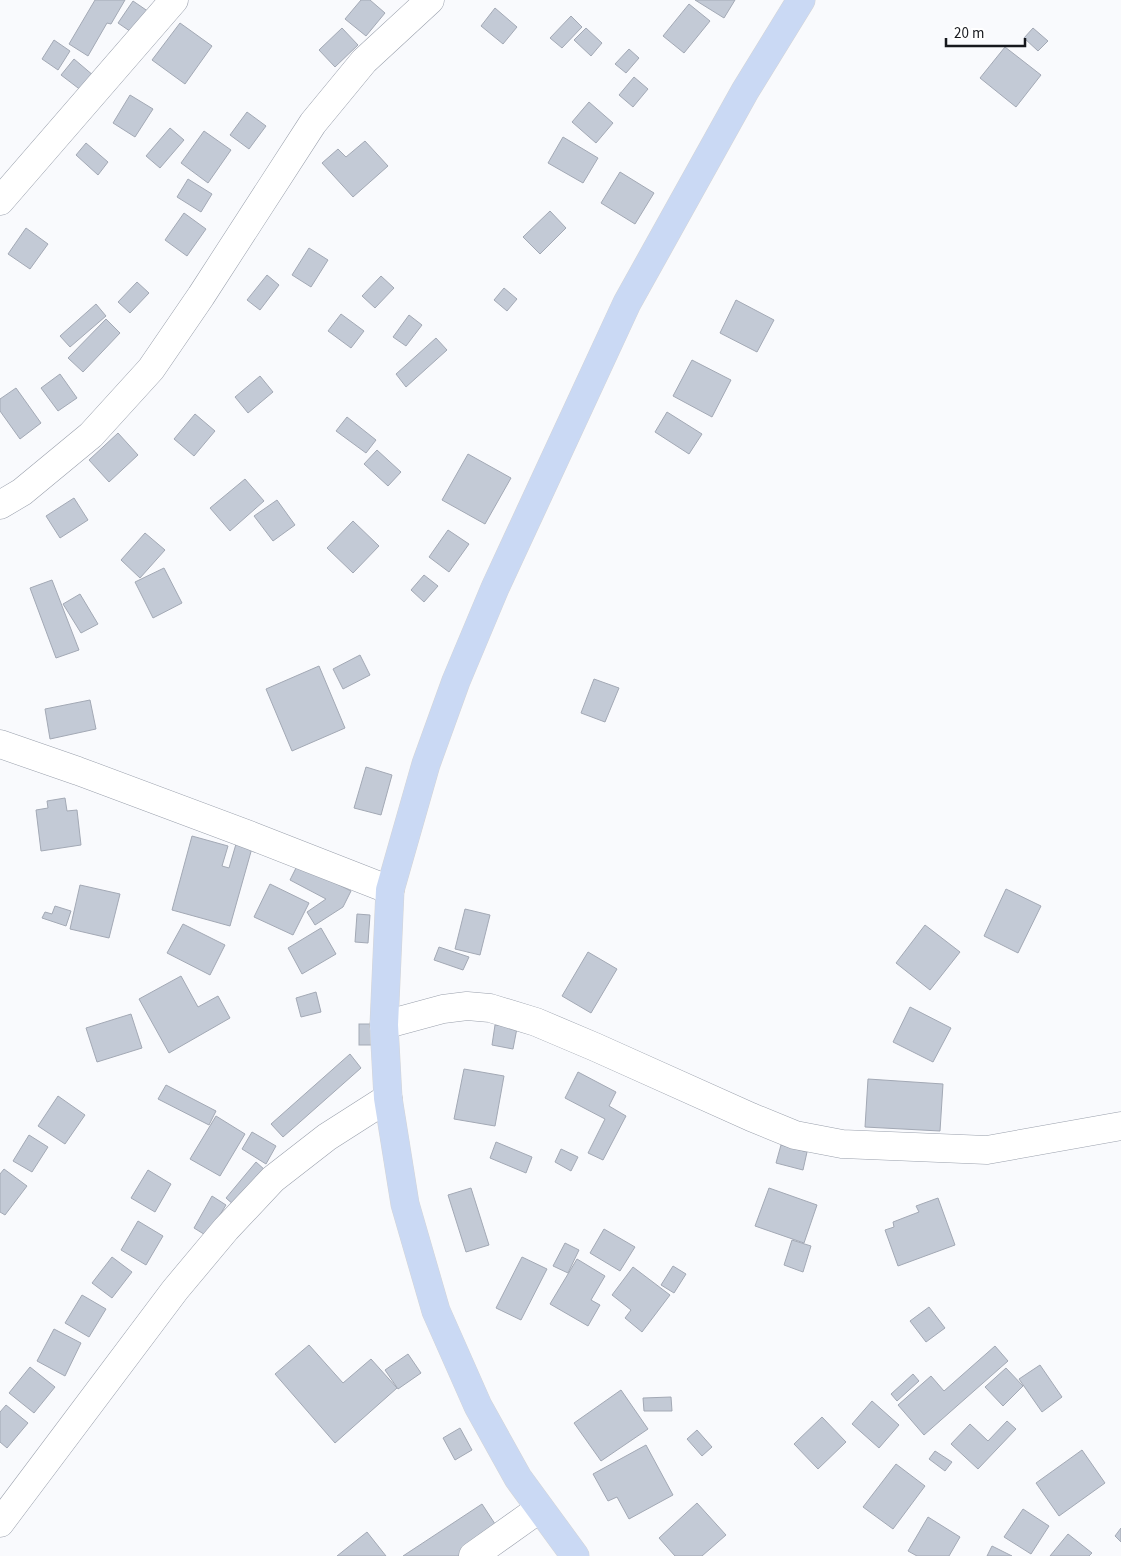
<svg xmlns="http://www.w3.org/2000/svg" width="1121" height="1556" viewBox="0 0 1121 1556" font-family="'Source Sans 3',sans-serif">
<rect width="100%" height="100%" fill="#f9fafd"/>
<!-- building -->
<g fill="#c3cad6" stroke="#a3a9b5">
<path d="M95 0H125L111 24 107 23 88 56 69 44Z"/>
<path d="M361 0H370L385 13 366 36 345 19Z"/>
<path d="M695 0H735L724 18Z"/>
<path d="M133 1 152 14 137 36 118 23Z"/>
<path d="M689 4 710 21 684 53 663 36Z"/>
<path d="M495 8 517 27 503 44 481 26Z"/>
<path d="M571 16 582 27 562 48 550 38Z"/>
<path d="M180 23 212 46 185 84 152 60Z"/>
<path d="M342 28 358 45 335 67 319 50Z"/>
<path d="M586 28 602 43 591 56 574 40Z"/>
<path d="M1033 28 1048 41 1038 51 1024 38Z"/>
<path d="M54 40 70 51 58 70 42 59Z"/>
<path d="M1005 47 1041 75 1016 107 980 78Z"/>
<path d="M629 49 639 58 626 73 615 64Z"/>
<path d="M74 59 94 76 82 91 61 75Z"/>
<path d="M634 77 648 89 633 107 619 95Z"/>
<path d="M130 95 153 109 135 137 113 123Z"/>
<path d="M589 102 613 123 596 143 572 122Z"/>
<path d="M247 112 266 126 249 149 230 135Z"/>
<path d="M170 128 184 140 160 168 146 156Z"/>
<path d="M204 131 231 150 208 183 181 163Z"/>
<path d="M563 137 598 158 583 183 548 163Z"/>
<path d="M365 141 388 166 353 197 322 163 338 149 346 157Z"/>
<path d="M86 143 108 162 98 175 76 155Z"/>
<path d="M620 172 654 193 635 224 601 203Z"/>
<path d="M188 179 212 194 201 212 177 197Z"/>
<path d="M550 211 566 228 540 254 523 237Z"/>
<path d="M184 213 206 229 187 256 165 240Z"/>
<path d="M26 228 48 244 30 269 8 254Z"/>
<path d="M309 248 328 260 311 287 292 275Z"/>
<path d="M267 275 279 285 260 310 247 300Z"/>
<path d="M381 276 394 288 375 308 362 296Z"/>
<path d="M137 282 149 293 130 313 118 302Z"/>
<path d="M504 288 517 299 507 311 494 300Z"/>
<path d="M736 300 774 320 757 352 720 333Z"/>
<path d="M96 304 106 316 70 347 60 336Z"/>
<path d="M341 314 364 331 351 348 328 331Z"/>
<path d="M409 315 422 325 406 346 393 337Z"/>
<path d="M106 319 120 333 83 372 68 358Z"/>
<path d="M436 338 447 350 406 387 396 374Z"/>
<path d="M692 360 731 380 712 417 673 396Z"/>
<path d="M60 374 77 398 58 411 41 388Z"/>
<path d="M260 376 273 392 248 413 235 397Z"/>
<path d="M16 388 41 423 20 439 0 411V399Z"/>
<path d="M667 412 702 434 689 454 655 432Z"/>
<path d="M195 414 215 431 194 456 174 439Z"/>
<path d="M347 417 376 440 366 453 336 431Z"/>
<path d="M118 433 138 455 109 482 89 460Z"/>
<path d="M377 450 401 472 388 486 364 464Z"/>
<path d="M468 454 511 478 485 524 442 500Z"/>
<path d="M245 479 264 501 230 531 210 508Z"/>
<path d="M74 498 88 520 60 538 46 516Z"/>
<path d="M277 500 295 525 273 541 254 516Z"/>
<path d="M353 521 379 546 353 573 327 548Z"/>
<path d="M448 530 469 544 449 572 429 557Z"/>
<path d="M145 533 165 550 140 578 121 560Z"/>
<path d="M164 568 182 603 153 618 135 582Z"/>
<path d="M424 575 438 586 424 602 411 590Z"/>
<path d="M52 580 79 650 56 658 30 588Z"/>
<path d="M80 594 98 624 81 633 63 604Z"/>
<path d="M360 655 370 675 343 689 333 669Z"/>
<path d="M319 666 345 728 292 751 266 689Z"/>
<path d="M594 679 619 688 605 722 581 713Z"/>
<path d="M90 700 96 729 50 739 45 709Z"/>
<path d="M366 767 392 775 381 815 354 808Z"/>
<path d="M65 798 67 811 77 810 81 845 41 851 36 810 48 808 47 801Z"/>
<path d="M192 836 228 846 222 866 229 868 236 844 252 848 230 926 172 910Z"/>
<path d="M298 864 351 891 343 907 315 925 307 912 326 899 290 880Z"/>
<path d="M270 884 309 903 293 935 254 917Z"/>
<path d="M80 885 120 894 109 938 70 929Z"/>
<path d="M1006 889 1041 906 1018 953 984 936Z"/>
<path d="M55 906 71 911 66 926 42 918 45 912 52 914Z"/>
<path d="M465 909 490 915 480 955 455 949Z"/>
<path d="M357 914 370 915 368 943 355 942Z"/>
<path d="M183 924 225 945 210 975 167 953Z"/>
<path d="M925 925 960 952 930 990 896 963Z"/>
<path d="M321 928 336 954 302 974 288 948Z"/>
<path d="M439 947 469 957 463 970 434 960Z"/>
<path d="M588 952 617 969 591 1013 562 996Z"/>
<path d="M181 976 198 1007 218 996 230 1018 169 1053 139 999Z"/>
<path d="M316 992 321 1012 301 1017 296 998Z"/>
<path d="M910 1007 951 1028 933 1062 893 1042Z"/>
<path d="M131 1014 142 1048 97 1062 86 1028Z"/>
<rect x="359" y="1024" width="15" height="21"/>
<path d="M495 1025 517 1028 513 1049 492 1045Z"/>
<path d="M350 1054 361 1068 283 1137 271 1124Z"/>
<path d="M464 1069 504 1076 495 1126 454 1119Z"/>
<path d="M578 1072 616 1092 609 1106 626 1116 603 1160 588 1153 605 1119 565 1098Z"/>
<path d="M868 1079 943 1084 940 1131 865 1127Z"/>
<path d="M166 1085 216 1111 209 1125 158 1099Z"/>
<path d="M58 1096 85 1115 65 1144 38 1126Z"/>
<path d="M216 1116 245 1134 220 1176 190 1159Z"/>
<path d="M252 1132 276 1146 266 1164 242 1149Z"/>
<path d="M29 1135 48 1147 32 1172 13 1161Z"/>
<path d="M496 1142 532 1157 526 1173 490 1158Z"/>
<path d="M781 1145 807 1152 803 1170 776 1163Z"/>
<path d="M561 1149 578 1157 571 1171 555 1162Z"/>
<path d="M256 1162 265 1170 235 1206 226 1198Z"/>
<path d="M4 1169 27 1186 5 1215 0 1212V1174Z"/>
<path d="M148 1170 171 1184 155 1212 131 1198Z"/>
<path d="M471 1188 489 1245 466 1252 448 1195Z"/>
<path d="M769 1188 817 1205 804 1243 755 1226Z"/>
<path d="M212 1196 226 1205 207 1236 194 1228Z"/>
<path d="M938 1198 955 1245 898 1266 885 1230 894 1227 893 1222 919 1212 916 1206Z"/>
<path d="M138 1221 163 1236 146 1265 121 1250Z"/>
<path d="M604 1229 635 1247 620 1271 590 1253Z"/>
<path d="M792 1240 811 1246 803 1272 784 1265Z"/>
<path d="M565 1243 579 1250 568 1273 553 1266Z"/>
<path d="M112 1257 132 1272 112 1298 92 1283Z"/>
<path d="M522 1257 547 1269 521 1320 496 1308Z"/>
<path d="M577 1259 605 1276 591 1300 600 1305 588 1326 550 1304Z"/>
<path d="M673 1266 686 1274 674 1293 661 1285Z"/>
<path d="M633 1267 670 1295 642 1332 625 1318 631 1310 612 1295Z"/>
<path d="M82 1295 106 1309 89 1337 65 1323Z"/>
<path d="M929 1307 945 1328 926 1342 910 1321Z"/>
<path d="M54 1329 81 1343 65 1376 37 1361Z"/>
<path d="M309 1345 343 1383 371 1359 397 1388 335 1443 275 1374Z"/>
<path d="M995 1346 1008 1361 924 1435 898 1405 931 1376 944 1391Z"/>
<path d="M408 1354 421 1373 398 1389 385 1370Z"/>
<path d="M1040 1365 1062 1397 1042 1412 1019 1379Z"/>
<path d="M30 1367 55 1387 34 1413 9 1393Z"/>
<path d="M1006 1368 1023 1386 1003 1406 985 1387Z"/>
<path d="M913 1374 919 1381 897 1401 891 1394Z"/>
<path d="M621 1390 648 1429 601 1461 574 1423Z"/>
<path d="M671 1397 672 1411H644L643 1398Z"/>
<path d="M872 1401 899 1425 879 1448 852 1424Z"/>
<path d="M6 1405 28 1423 7 1448 0 1442V1412Z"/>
<path d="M822 1417 846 1442 818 1469 794 1444Z"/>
<path d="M1007 1421 1016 1429 978 1469 951 1444 970 1424 988 1441Z"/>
<path d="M460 1428 472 1450 455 1460 443 1438Z"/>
<path d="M697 1430 712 1447 702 1456 687 1439Z"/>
<path d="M646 1445 673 1495 629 1519 617 1497 608 1501 593 1474Z"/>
<path d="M1082 1450 1105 1483 1059 1516 1036 1483Z"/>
<path d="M935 1451 952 1462 945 1471 929 1459Z"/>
<path d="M896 1464 925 1486 893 1529 863 1507Z"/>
<path d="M697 1503 726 1535 702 1556H675L659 1538Z"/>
<path d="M482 1504 499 1530 459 1556H403Z"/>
<path d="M1023 1509 1049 1526 1031 1554 1004 1537Z"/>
<path d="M928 1517 960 1537 949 1556H917L908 1551Z"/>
<path d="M1121 1528V1542L1115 1536Z"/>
<path d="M367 1532 386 1556H337Z"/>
<path d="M1068 1534 1092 1553 1089 1556H1050Z"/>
<path d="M992 1546 1012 1556H987Z"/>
</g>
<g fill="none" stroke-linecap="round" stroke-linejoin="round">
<defs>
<g id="street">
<path d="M0 201 174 0"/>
<path d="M0 505 22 492 91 435 151 369 201 296 313 123 364 61 430 0"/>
<path d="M384 1025 443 1009 467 1006 490 1008 536 1022 595 1047 751 1117 795 1135 842 1144 987 1150 1121 1126"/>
<path d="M0 1523 175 1290 226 1229 273 1179 327 1137 388 1098"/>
<path d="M473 1556 539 1509"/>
</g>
<path id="secondary" d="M0 744 78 771 252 836 390 890"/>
<path id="primary" d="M575 1556 518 1478 478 1406 436 1311 405 1204 388 1098 384 1025 390 890 426 764 456 681 495 588 627 303 745 91 801 0"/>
</defs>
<!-- street casing -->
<use href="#street" stroke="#9aa0ac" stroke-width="29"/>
<!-- secondary casing -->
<use href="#secondary" stroke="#9aa0ac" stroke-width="29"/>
<!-- primary casing -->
<use href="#primary" stroke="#d5d5d6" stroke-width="29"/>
<!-- street -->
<use href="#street" stroke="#fff" stroke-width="28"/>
<!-- secondary -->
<use href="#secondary" stroke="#fff" stroke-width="28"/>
<!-- primary -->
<use href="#primary" stroke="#cad9f4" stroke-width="28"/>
</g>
<!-- scale -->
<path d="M946 38v8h79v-8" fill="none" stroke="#16181d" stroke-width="2.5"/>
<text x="954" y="38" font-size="15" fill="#16181d" stroke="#ffffff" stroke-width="4" paint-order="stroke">20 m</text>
</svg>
